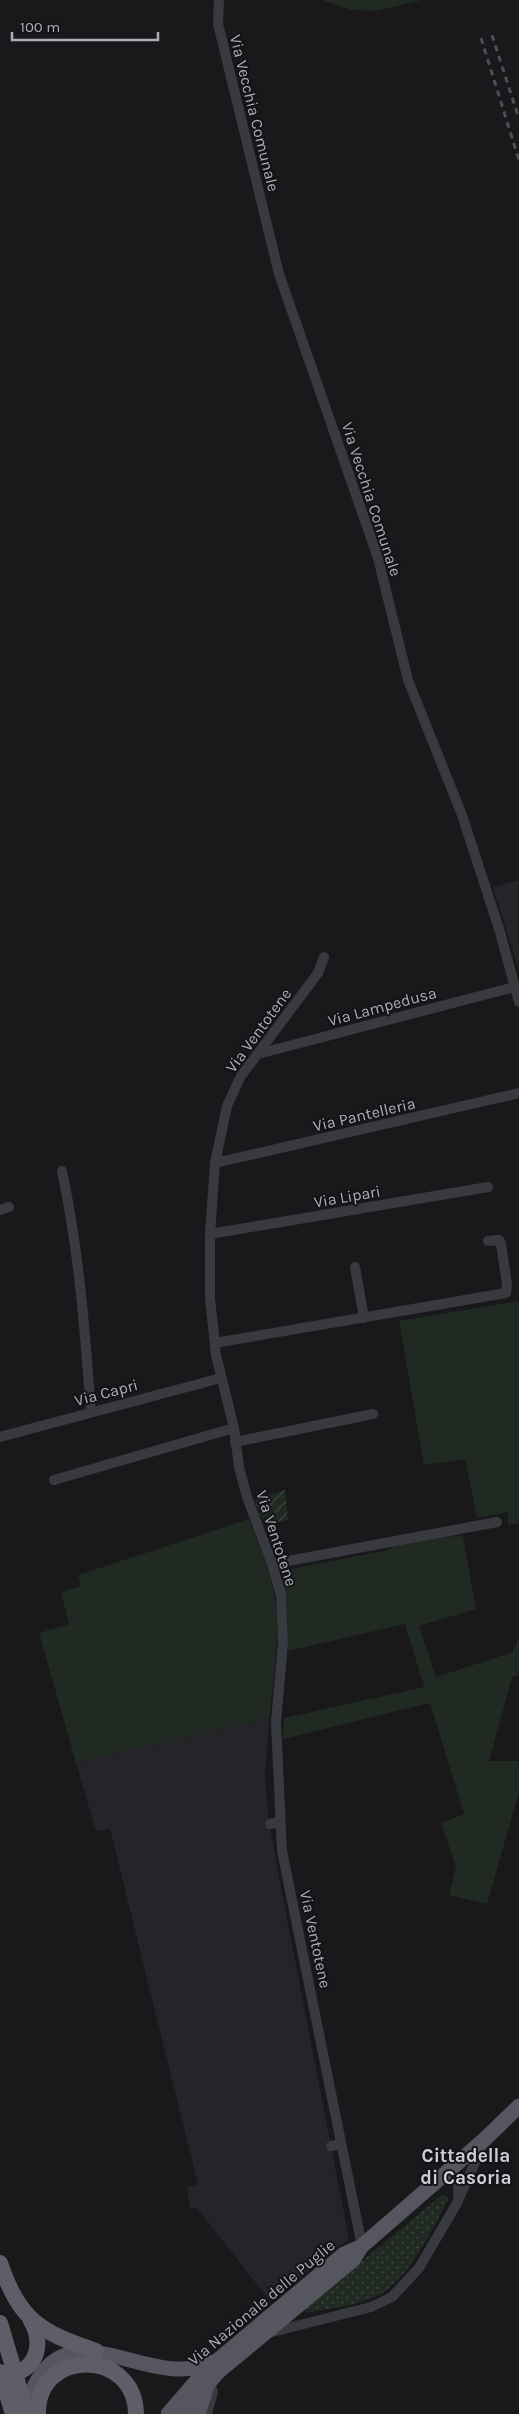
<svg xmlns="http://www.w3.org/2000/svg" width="519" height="2414" viewBox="0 0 519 2414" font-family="Karla,sans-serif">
<defs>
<pattern id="park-dots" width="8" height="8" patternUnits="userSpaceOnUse" patternTransform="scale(1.25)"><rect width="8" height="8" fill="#202922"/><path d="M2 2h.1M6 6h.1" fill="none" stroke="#3e4640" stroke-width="1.8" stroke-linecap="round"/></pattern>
<pattern id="garden-furrows" width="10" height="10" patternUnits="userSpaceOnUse" patternTransform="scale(1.25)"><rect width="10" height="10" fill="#202922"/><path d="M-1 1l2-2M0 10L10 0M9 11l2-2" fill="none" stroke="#3e4640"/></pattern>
</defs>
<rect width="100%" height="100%" fill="#19181b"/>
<!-- built -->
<g fill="#252428">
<path d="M519 880V971L493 887Z"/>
<path d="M269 1718 265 1775 268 1814 277 1867 349 2239 270 2301 197 2208H190L187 2187 198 2184 110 1829 96 1831 76 1763Z"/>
</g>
<!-- grass -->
<g fill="#202922">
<path d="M322 0H422L376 11 352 10Z"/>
<path d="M519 1301V1523L508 1525V1512L477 1518 465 1459 424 1465 399 1321Z"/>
<path d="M249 1519C258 1543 269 1567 274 1592 281 1633 274 1677 269 1718L76 1763 39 1633 69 1624 61 1592 81 1586 78 1575Z"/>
<path d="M463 1536 476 1609 419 1626 436 1677 513 1652 519 1635V1675L512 1677 489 1761H519V1792L487 1904 449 1895 456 1867 441 1823 464 1814 430 1703 283 1739 284 1718 424 1687 405 1624 288 1651 287 1606 281 1571 388 1550 393 1546 436 1537Z"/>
</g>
<!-- park -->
<path fill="url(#park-dots)" d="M443 2194 449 2199C432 2228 415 2267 388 2289 370 2304 330 2308 307 2313L304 2309Z"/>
<!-- garden -->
<path fill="url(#garden-furrows)" d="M285 1490 288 1520 264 1524 254 1499Z"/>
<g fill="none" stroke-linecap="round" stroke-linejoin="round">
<!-- minor -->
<g stroke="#393a40" stroke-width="10">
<path d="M219 0 218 24 279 274 378 558 408 680 462 815 500 932 519 1002"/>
<path d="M324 957 318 973 241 1076 227 1106 215 1163 210 1234V1298L216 1355 234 1428 239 1467 247 1497 272 1564 281 1595 283 1643 276 1722 282 1851 362 2246"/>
<path d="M258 1054 514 987"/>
<path d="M215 1163 519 1093"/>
<path d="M62 1171C79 1251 85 1331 91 1412"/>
<path d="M0 1210 9 1207"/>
<path d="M210 1234 488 1187"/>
<path d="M355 1267 364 1318"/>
<path d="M215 1343 506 1293 507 1284 501 1244 499 1240 488 1241"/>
<path d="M0 1437 221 1378"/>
<path d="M235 1442 373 1414"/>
<path d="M54 1480 234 1428"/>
<path d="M272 1564 497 1522"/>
<path d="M270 1824 280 1822"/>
<path d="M331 2146 341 2144"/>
<path d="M440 2178C454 2176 460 2181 458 2195"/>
<path d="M268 2333 371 2307 392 2297 419 2268 457 2203 484 2142"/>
<path d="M207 2414 213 2392 210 2383"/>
</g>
<!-- primary -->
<g stroke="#55565f" stroke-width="15">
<path d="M26 2414C29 2403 31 2391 37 2381 76 2312 156 2392 210 2362"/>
<path d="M168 2414 206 2370 344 2254 362 2246 485 2139 519 2106"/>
<path d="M182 2414 218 2372 353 2260 361 2247"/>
<path d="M198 2414 206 2389"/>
</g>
<!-- trunk -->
<g stroke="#5d5e68" stroke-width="16">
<path d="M0 2263C20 2321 40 2332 96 2351"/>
<path d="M2 2373C34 2378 46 2345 31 2321"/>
<path d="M38 2414C37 2348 135 2348 136 2414"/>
</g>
<!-- rail -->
<g stroke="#4c4d55" stroke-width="3" stroke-dasharray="6 5" stroke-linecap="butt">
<path d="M492 35 519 119"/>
<path d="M481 38 519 160"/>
</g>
<!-- trunk-bridge -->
<g stroke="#5d5e68" stroke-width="16">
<path d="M0 2323 27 2414"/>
<path d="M0 2372 13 2414"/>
</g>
</g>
<g text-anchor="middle" stroke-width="4" stroke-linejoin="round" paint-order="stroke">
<!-- street labels -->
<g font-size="16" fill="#abaeba" stroke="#141316">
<text transform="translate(255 113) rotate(76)" y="6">Via Vecchia Comunale</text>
<text transform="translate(372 499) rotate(72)" y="6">Via Vecchia Comunale</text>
<text transform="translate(382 1006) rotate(-15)" y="6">Via Lampedusa</text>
<text transform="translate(258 1030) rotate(-54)" y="6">Via Ventotene</text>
<text transform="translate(364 1114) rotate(-13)" y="6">Via Pantelleria</text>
<text transform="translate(347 1196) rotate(-10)" y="6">Via Lipari</text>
<text transform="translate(106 1392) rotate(-15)" y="6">Via Capri</text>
<text transform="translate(277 1538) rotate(72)" y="6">Via Ventotene</text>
<text transform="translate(316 1939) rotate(78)" y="6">Via Ventotene</text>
<text transform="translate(261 2302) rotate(-40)" y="6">Via Nazionale delle Puglie</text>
</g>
<!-- quarter labels -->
<g font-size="19" font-weight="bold" fill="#cccdd6" stroke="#141316">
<text x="466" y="2162">Cittadella<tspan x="466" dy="22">di Casoria</tspan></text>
</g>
</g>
<!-- scale -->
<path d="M12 32v8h146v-8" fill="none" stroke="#abaeba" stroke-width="2.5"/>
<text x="20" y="32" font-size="15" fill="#abaeba" stroke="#141316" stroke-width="4" paint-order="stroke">100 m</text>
</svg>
